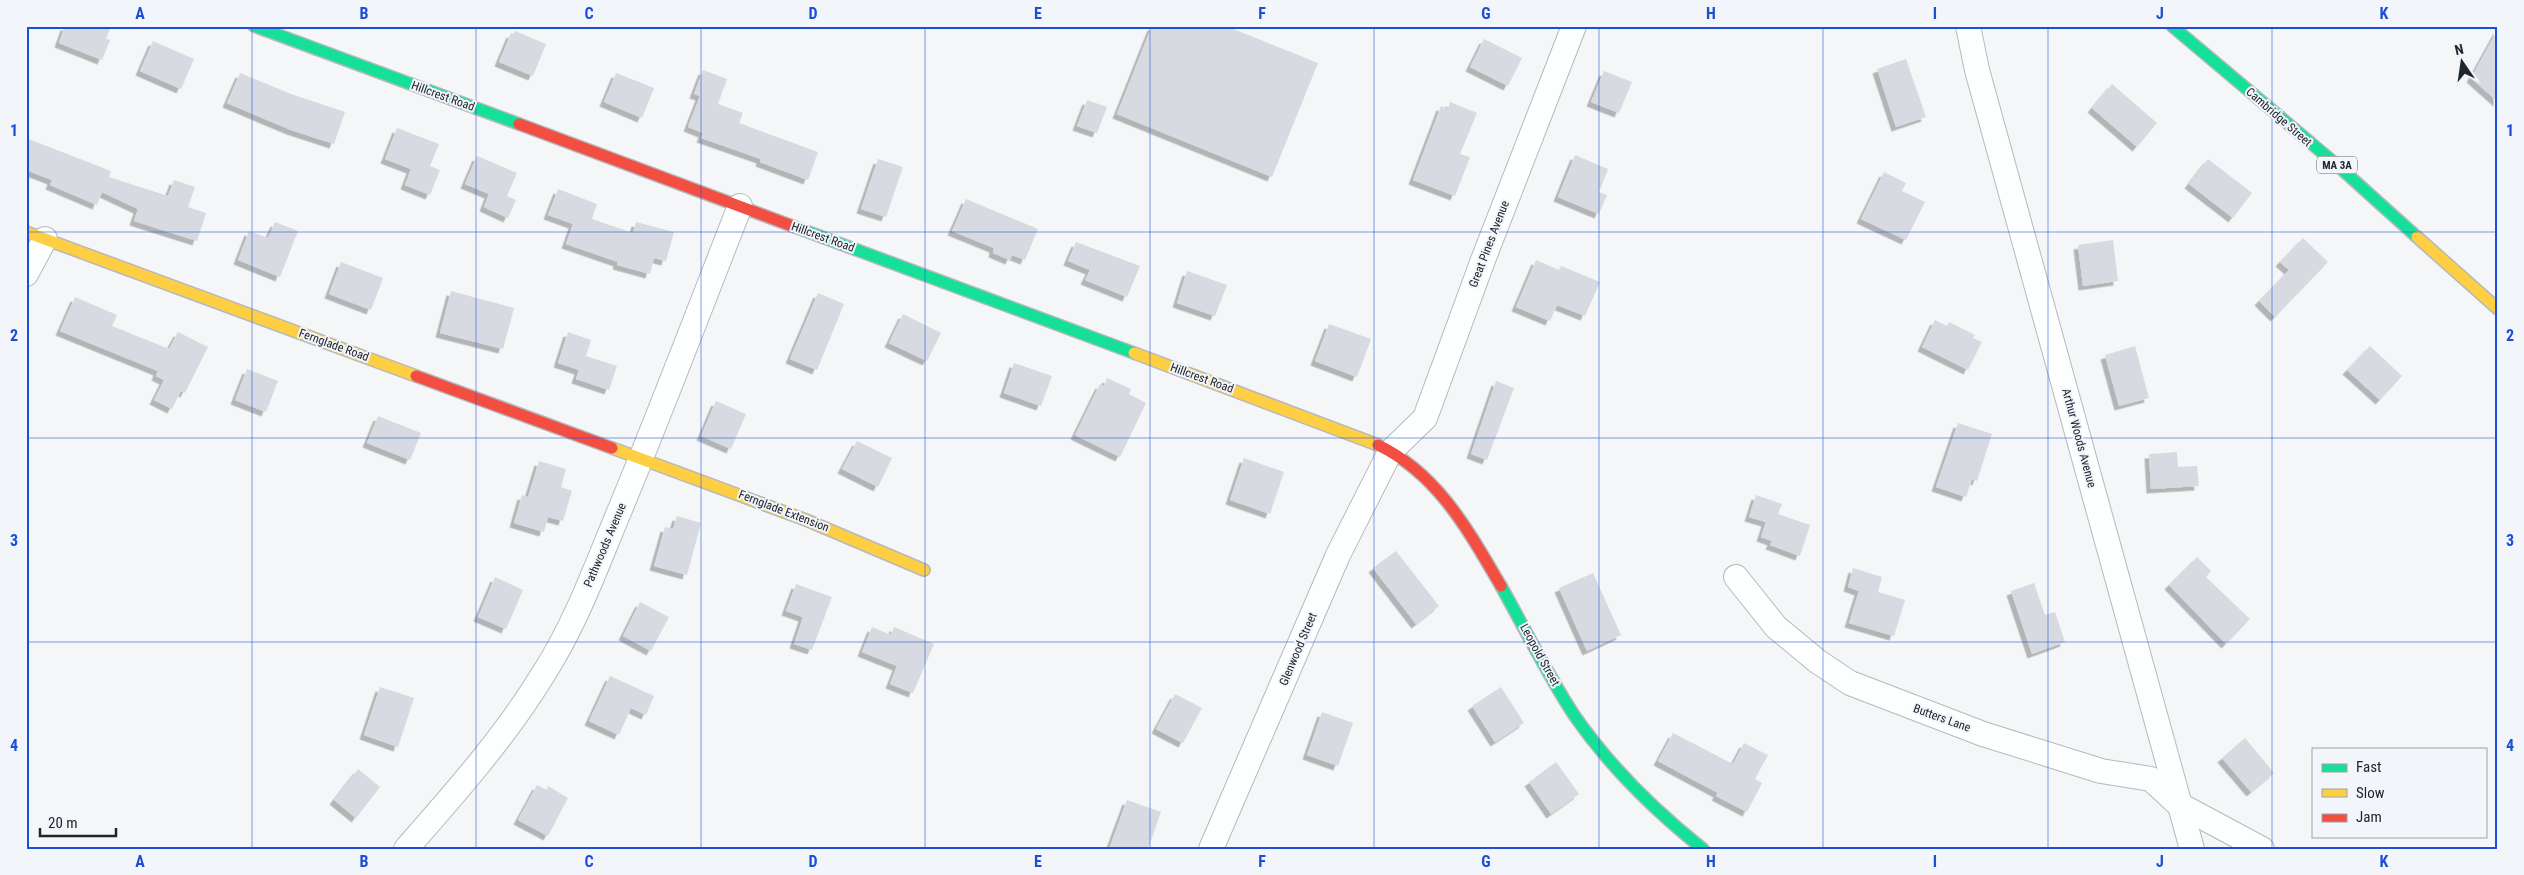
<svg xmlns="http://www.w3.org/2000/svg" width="2524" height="875" viewBox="0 0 2524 875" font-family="'Roboto Condensed',sans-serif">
<defs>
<filter id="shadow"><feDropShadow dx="-4.5" dy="4.5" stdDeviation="0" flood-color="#0004"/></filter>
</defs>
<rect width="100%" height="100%" fill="#f4f6f8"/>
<!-- building -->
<g fill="#d7dae0" filter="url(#shadow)">
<path d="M65 26H111L106 39 110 40 102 60 59 43Z"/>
<path d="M1152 26H1226L1318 63 1272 177 1117 114Z"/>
<path d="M2498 29V102L2471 78Z"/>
<path d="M515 31 546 44 533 76 499 62 511 33 513 34Z"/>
<path d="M1484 39 1522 58 1508 86 1470 67Z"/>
<path d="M153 41 194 59 181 89 140 71Z"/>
<path d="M1906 59 1926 117 1896 127 1877 69Z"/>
<path d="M703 70 727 79 718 104 743 113 739 123 818 152 808 180 760 162 761 159 701 138 703 133 688 127 700 96 694 94Z"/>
<path d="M1604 71 1632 82 1619 113 1591 102Z"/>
<path d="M240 73 291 94 345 112 334 144 291 130 227 103Z"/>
<path d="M616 73 654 88 642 118 604 102Z"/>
<path d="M2112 84 2157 123 2137 147 2092 108Z"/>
<path d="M1087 100 1107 107 1097 133 1077 126Z"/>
<path d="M1450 102 1477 113 1460 154 1470 157 1455 196 1413 180 1441 106 1448 109Z"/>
<path d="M397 128 439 144 430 166 440 170 430 195 405 185 411 169 385 159Z"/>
<path d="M26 138 111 171 109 177 168 196 174 180 195 187 188 207 206 213 197 241 134 221 138 209 102 192 97 205 50 185 52 180 26 170Z"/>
<path d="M1575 155 1608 169 1599 192 1607 195 1599 214 1558 197Z"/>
<path d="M477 156 517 173 507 196 516 200 508 218 484 207 489 194 465 184Z"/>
<path d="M878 159 903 167 886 217 861 209Z"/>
<path d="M2208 159 2252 193 2233 218 2189 184Z"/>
<path d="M1884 172 1906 183 1902 191 1925 202 1906 240 1861 219Z"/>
<path d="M558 189 597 204 592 219 633 233 636 222 674 232 666 261 654 258 650 274 617 265 618 262 566 244 573 224 548 215Z"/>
<path d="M966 199 1038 229 1025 260 1012 255 1010 260 993 253 994 248 952 231Z"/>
<path d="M275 222 298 231 280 277 238 260 249 231 268 238Z"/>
<path d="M2303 238 2328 262 2275 317 2259 301 2289 270 2280 262Z"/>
<path d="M2113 240 2118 281 2083 286 2078 245Z"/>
<path d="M1076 242 1140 266 1127 297 1085 280 1090 270 1068 261Z"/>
<path d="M1536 260 1559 270 1561 266 1600 282 1585 316 1557 305 1550 321 1516 307Z"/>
<path d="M341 262 383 278 371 310 329 294Z"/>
<path d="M1187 271 1227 285 1215 316 1177 303Z"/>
<path d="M451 291 514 308 503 349 440 333Z"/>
<path d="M818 293 844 304 817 370 790 359Z"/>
<path d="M75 297 117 315 112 326 169 349 178 332 208 347 185 393 181 391 172 409 154 400 164 380 156 376 158 371 60 331Z"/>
<path d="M903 314 941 333 927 361 889 343Z"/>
<path d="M1935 320 1947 326 1949 322 1975 335 1973 338 1982 342 1968 370 1922 347Z"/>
<path d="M1329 324 1371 339 1357 377 1315 361Z"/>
<path d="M568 332 591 340 586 356 617 366 609 390 576 379 579 370 558 363Z"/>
<path d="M2135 346 2149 398 2119 406 2105 355Z"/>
<path d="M2370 346 2402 376 2380 400 2347 370Z"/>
<path d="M1014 363 1052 376 1041 406 1004 393Z"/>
<path d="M247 369 278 381 266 412 235 400Z"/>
<path d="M1107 378 1131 389 1129 394 1146 403 1120 457 1075 435 1100 384 1104 386Z"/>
<path d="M1496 381 1514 388 1487 460 1471 454Z"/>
<path d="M716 401 746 414 731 449 701 436Z"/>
<path d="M378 416 421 433 410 460 367 443Z"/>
<path d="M1958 423 1992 434 1977 481 1972 479 1966 497 1936 487Z"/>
<path d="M857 441 892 458 878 487 842 469Z"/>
<path d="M2177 452 2178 467 2197 466 2199 486 2151 489 2149 454Z"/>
<path d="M1244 458 1284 472 1270 514 1230 500Z"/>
<path d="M539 461 566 469 561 487 572 491 563 521 548 517 544 532 514 523 522 495 528 497Z"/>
<path d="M1756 495 1782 504 1778 514 1810 525 1800 556 1770 545 1772 541 1761 537 1766 522 1749 517Z"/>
<path d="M677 516 701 523 687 575 654 566 665 527 673 529Z"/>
<path d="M1396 551 1439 606 1416 624 1373 568Z"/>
<path d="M2197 557 2211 571 2206 577 2250 619 2226 644 2169 585Z"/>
<path d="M1853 568 1882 577 1878 592 1905 600 1894 636 1849 623 1859 591 1848 587Z"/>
<path d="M1593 573 1621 635 1587 651 1559 588Z"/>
<path d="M495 577 523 590 506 629 478 617Z"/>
<path d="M2034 583 2045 615 2055 612 2065 642 2032 654 2011 591Z"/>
<path d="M796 584 832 597 812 650 794 644 803 617 786 611Z"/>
<path d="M640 602 669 617 651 651 623 636Z"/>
<path d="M872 627 891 635 894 627 934 644 913 693 890 684 897 666 862 652Z"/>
<path d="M610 676 654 696 646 715 631 708 619 735 589 721Z"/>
<path d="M380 687 414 698 398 747 364 735Z"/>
<path d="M1501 687 1524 723 1495 742 1472 706Z"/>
<path d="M1175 694 1202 708 1183 743 1156 729Z"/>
<path d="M1322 712 1353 723 1338 766 1307 755Z"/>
<path d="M1673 733 1733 764 1744 743 1768 755 1755 779 1762 783 1747 812 1716 796 1718 793 1658 761Z"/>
<path d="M2245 738 2274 773 2251 792 2222 758Z"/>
<path d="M1556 762 1579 794 1551 814 1529 782Z"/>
<path d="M358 769 380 787 356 818 334 800Z"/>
<path d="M537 785 547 790 548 786 568 798 548 836 518 820Z"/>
<path d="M1127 800 1161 812 1148 849H1109Z"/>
</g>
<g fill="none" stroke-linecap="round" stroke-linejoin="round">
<defs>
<g id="street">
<path d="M1968 26 1977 70 2192 849"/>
<path d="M26 274 45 239"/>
<path d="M1736 577 1776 627 1817 661 1850 683 1983 734 2101 771 2151 779 2178 804 2262 849"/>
<path d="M406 849C455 793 505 737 544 673 576 623 596 567 619 512 661 411 700 308 740 206"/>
<path d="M1211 849 1338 555 1390 452 1425 418 1483 260 1574 26"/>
</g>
<g id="fast">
<path d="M254 26 519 124"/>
<path d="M2172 26 2337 165 2417 237"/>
<path d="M795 227 1134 353"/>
<path d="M1501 586C1525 629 1547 674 1574 715 1610 767 1654 810 1703 849"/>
</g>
<g id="slow">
<path d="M26 232 416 376"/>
<path d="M2417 237 2498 309"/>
<path d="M1134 353 1378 445"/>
<path d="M612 448 806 520 924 570"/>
</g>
<g id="jam">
<path d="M519 124 795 227"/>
<path d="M416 376 612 448"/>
<path d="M1378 445C1438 474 1468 530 1501 586"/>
</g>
</defs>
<!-- street casing -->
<use href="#street" stroke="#b5b9be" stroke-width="26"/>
<!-- fast casing -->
<use href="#fast" stroke="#b5b9be" stroke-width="14"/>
<!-- slow casing -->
<use href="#slow" stroke="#b5b9be" stroke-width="14"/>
<!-- jam casing -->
<use href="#jam" stroke="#b5b9be" stroke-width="14"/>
<!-- street -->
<use href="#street" stroke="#fdfefe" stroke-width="24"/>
<!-- fast -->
<use href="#fast" stroke="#16e098" stroke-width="11"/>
<!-- slow -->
<use href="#slow" stroke="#ffcf43" stroke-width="11"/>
<!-- jam -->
<use href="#jam" stroke="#f24e42" stroke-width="11"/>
</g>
<!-- grid -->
<path fill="none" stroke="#1d4ed8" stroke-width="1" stroke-opacity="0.55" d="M252 26V849M476 26V849M701 26V849M925 26V849M1150 26V849M1374 26V849M1599 26V849M1823 26V849M2048 26V849M2272 26V849M26 232H2498M26 438H2498M26 642H2498"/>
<g text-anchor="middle" stroke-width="4" stroke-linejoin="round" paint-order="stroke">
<!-- shield labels -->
<rect fill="#f2f5fa" stroke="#5f646c" stroke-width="1" x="2317" y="156.5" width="40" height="17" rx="4"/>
<g font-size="11" font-weight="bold" fill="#20262f">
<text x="2337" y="169">MA 3A</text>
</g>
<!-- street labels -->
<g font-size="12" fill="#20262f" stroke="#f2f5fa">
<text transform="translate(443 96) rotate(20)" y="4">Hillcrest Road</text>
<text transform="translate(2279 117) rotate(41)" y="4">Cambridge Street</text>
<text transform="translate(823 237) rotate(20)" y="4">Hillcrest Road</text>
<text transform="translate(1489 244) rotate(-69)" y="4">Great Pines Avenue</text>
<text transform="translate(334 345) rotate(20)" y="4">Fernglade Road</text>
<text transform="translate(1202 378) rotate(20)" y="4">Hillcrest Road</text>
<text transform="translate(2079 438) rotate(75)" y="4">Arthur Woods Avenue</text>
<text transform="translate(784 511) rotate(21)" y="4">Fernglade Extension</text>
<text transform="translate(605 545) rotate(-67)" y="4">Pathwoods Avenue</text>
<text transform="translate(1298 649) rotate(-67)" y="4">Glenwood Street</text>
<text transform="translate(1540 655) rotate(61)" y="4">Leopold Street</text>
<text transform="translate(1942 718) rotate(20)" y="4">Butters Lane</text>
</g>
</g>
<!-- border -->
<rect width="2524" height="875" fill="none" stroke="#f2f5fa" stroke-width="55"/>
<!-- legend -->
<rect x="2312" y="748" width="175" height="90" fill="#f2f5fa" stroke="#9ea2a9"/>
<rect x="2322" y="764" width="25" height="8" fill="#16e098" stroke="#9ea2a9"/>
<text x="2356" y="772" font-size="15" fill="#20262f">Fast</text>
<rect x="2322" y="789" width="25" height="8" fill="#ffcf43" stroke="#9ea2a9"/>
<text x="2356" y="798" font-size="15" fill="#20262f">Slow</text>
<rect x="2322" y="814" width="25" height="8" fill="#f24e42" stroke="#9ea2a9"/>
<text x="2356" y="822" font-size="15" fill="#20262f">Jam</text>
<!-- north arrow -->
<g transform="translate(2462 62) rotate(347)" stroke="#f2f5fa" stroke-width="4" paint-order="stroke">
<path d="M0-4L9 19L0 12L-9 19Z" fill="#20262f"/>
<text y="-8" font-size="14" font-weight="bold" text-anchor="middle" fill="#20262f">N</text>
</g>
<!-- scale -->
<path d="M40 828v8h76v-8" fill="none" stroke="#20262f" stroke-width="2.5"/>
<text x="48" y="828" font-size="15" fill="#20262f" stroke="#f2f5fa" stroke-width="4" paint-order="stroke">20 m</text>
<rect x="28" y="28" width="2468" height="820" fill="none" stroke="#1d4ed8" stroke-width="2"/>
<g font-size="16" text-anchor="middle" font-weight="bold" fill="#1d4ed8">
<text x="140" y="19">A</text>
<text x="364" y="19">B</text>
<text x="589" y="19">C</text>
<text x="813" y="19">D</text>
<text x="1038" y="19">E</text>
<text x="1262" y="19">F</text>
<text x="1486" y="19">G</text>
<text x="1711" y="19">H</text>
<text x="1935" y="19">I</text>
<text x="2160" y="19">J</text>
<text x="2384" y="19">K</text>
<text x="14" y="136">1</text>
<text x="2510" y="136">1</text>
<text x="14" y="341">2</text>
<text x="2510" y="341">2</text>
<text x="14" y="546">3</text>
<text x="2510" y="546">3</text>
<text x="14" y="751">4</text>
<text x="2510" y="751">4</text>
<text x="140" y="867">A</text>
<text x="364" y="867">B</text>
<text x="589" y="867">C</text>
<text x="813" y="867">D</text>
<text x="1038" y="867">E</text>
<text x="1262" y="867">F</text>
<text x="1486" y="867">G</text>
<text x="1711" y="867">H</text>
<text x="1935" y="867">I</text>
<text x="2160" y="867">J</text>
<text x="2384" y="867">K</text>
</g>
</svg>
